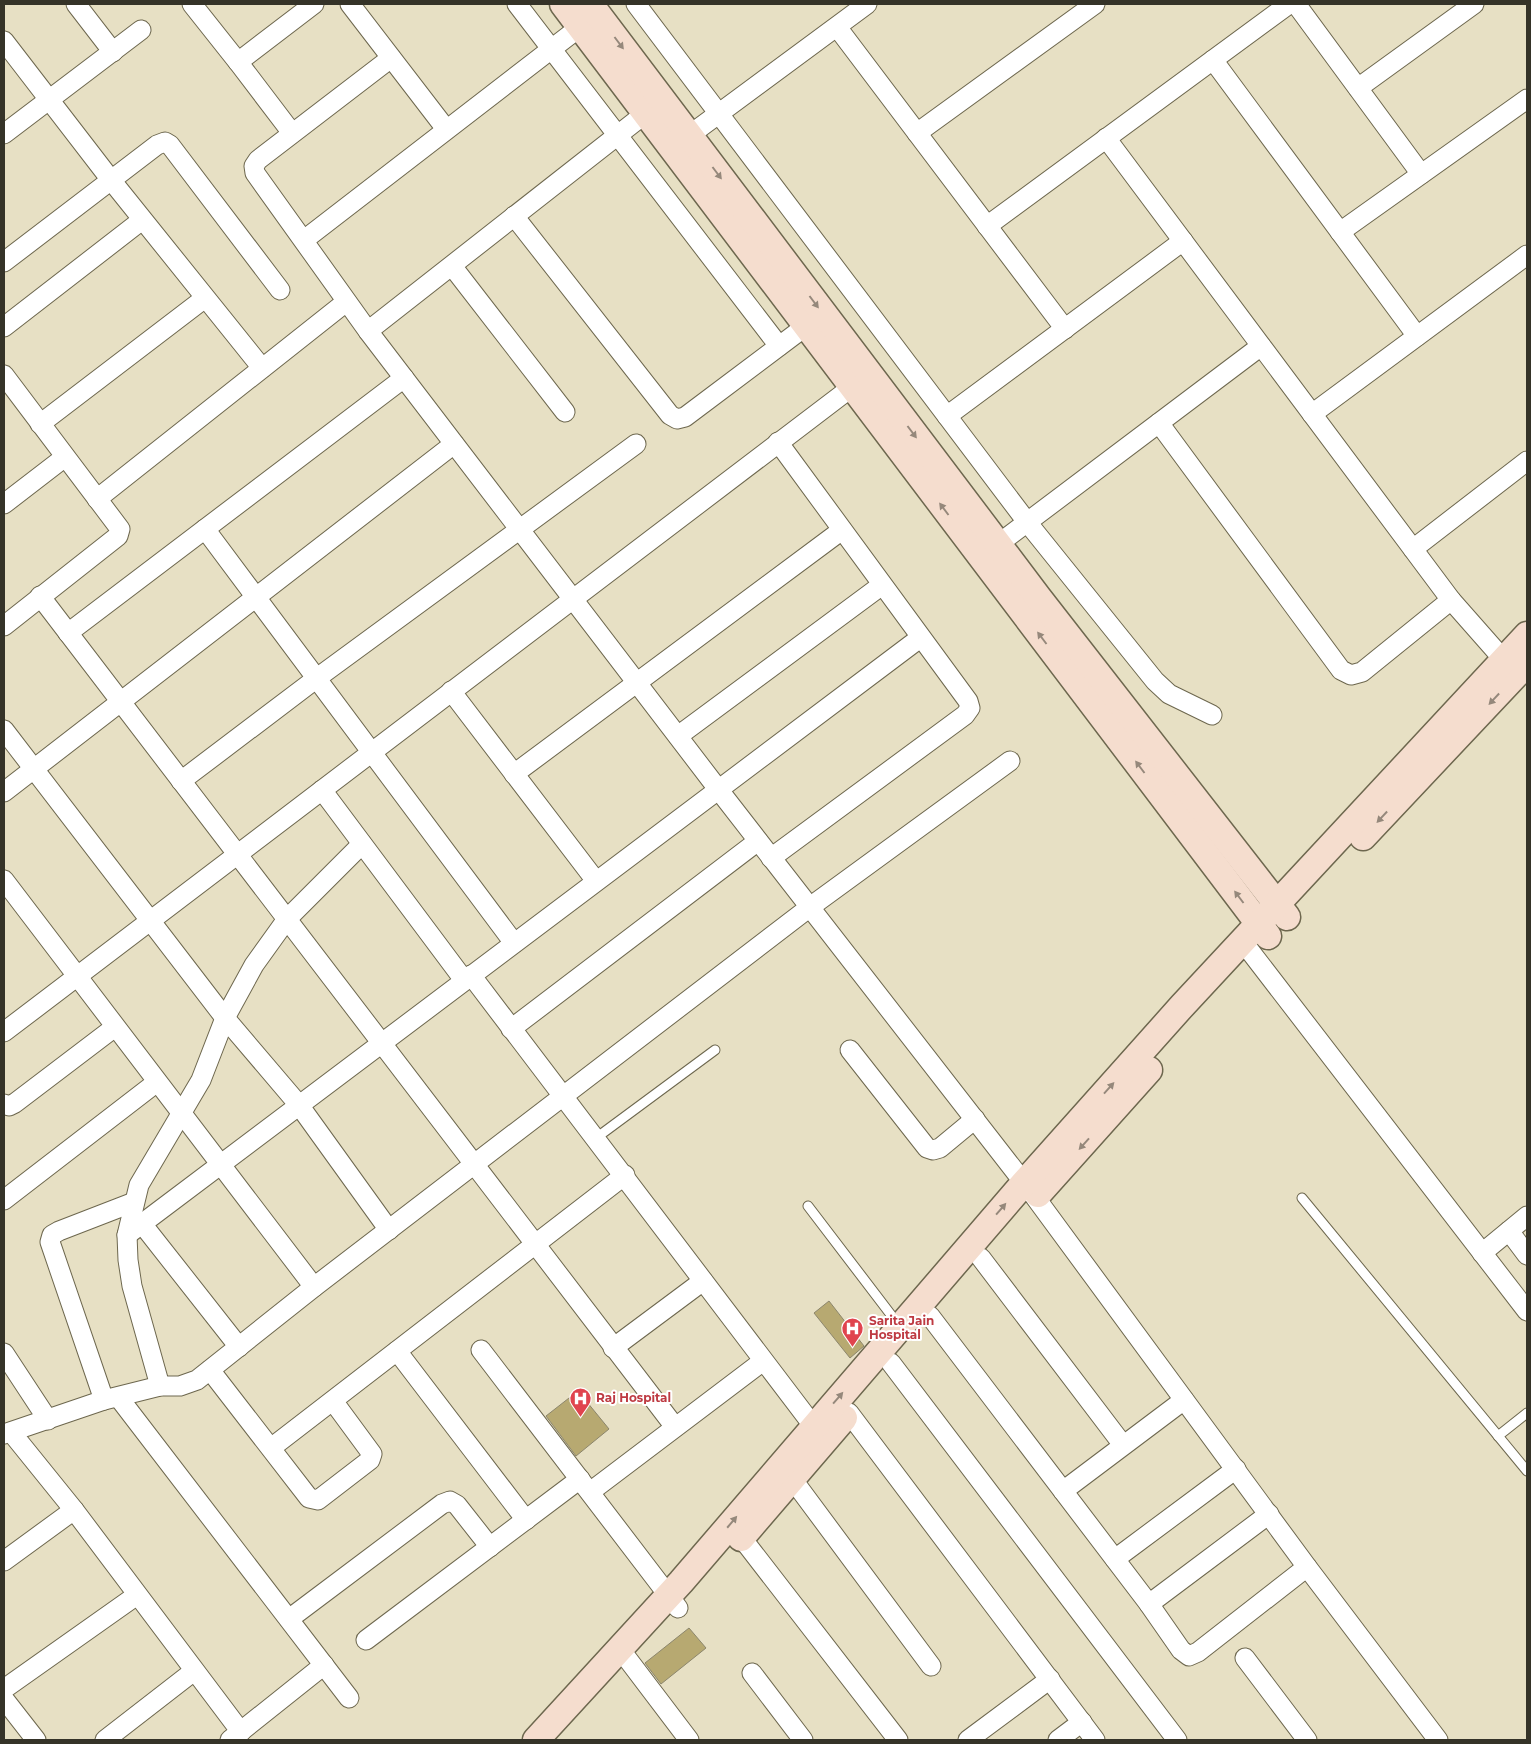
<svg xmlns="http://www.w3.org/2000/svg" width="1531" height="1744" viewBox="0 0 1531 1744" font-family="Montserrat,sans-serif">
<rect width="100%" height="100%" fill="#e7e0c4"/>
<!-- building -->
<g fill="#b7a971" stroke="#8c866c">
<path d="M829 1301 864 1346 850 1358 814 1313Z"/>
<path d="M578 1391 609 1429 576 1456 546 1416Z"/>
<path d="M689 1628 706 1648 661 1684 645 1663Z"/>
</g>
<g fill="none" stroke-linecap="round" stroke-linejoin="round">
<defs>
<g id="lane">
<path d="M596 1138 715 1050"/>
<path d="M1302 1198 1527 1471"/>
<path d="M808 1206 898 1324"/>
<path d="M1498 1436 1527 1413"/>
</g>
<g id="street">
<path d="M76 4 113 52"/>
<path d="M192 4 238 62 314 4"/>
<path d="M350 4 446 129"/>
<path d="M517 4 779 346"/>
<path d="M636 4 1027 522 1155 681 1169 694 1212 715"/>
<path d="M1296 4 1421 174"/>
<path d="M837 27 1065 329"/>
<path d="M4 41 111 180 262 368"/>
<path d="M391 58 258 160 254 166 255 173 368 331 718 789 1035 1197 1307 1567 1438 1740"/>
<path d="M1213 60 1417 336"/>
<path d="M238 62 292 133"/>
<path d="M1358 88 1474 4"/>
<path d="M917 133 1095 4"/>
<path d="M4 134 141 30"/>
<path d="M1106 138 1451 600 1503 659"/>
<path d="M679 143 867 4"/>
<path d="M514 216 670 415 677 419 685 417 806 326"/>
<path d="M987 226 1289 4"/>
<path d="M1340 232 1527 99"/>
<path d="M304 240 580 27"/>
<path d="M4 262 157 145 165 142 170 145 280 290"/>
<path d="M452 266 565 412"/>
<path d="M4 327 142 220"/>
<path d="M368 331 646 113"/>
<path d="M4 375 120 529 118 536 4 626"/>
<path d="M1312 414 1527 255"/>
<path d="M947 416 1183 241"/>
<path d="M1159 423 1341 670 1351 675 1362 672 1451 600"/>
<path d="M40 424 205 298"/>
<path d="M97 499 346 302"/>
<path d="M4 504 65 457"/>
<path d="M205 529 514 943"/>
<path d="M1413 549 1527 461"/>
<path d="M989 551 1261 346"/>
<path d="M40 596 675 1427"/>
<path d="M68 633 404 378"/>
<path d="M451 691 596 881"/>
<path d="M4 730 225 1018 299 1105 389 1230"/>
<path d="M678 736 882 585"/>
<path d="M514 774 842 530"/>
<path d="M181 781 317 678 636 444"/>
<path d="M322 790 464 980"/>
<path d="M4 792 454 444"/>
<path d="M771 858 965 715 970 708 968 701 778 442"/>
<path d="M4 880 314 1287"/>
<path d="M1243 942 1527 1311"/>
<path d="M471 975 821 1436"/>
<path d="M511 1029 758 841"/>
<path d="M4 1032 852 387"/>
<path d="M850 1050 927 1148 933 1150 940 1148 975 1119"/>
<path d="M4 1104 9 1106 15 1103 115 1027"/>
<path d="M4 1200 157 1082"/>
<path d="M143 1225 239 1347"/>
<path d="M1509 1231 1527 1255"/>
<path d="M127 1235 920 638"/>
<path d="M1482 1253 1527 1216"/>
<path d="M981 1258 1123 1445"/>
<path d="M930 1316 1149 1604 1181 1650 1189 1656 1198 1652 1307 1567"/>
<path d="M613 1348 703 1281"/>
<path d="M481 1350 678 1608"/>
<path d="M397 1351 526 1520"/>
<path d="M4 1353 48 1420"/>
<path d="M891 1363 1177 1740"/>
<path d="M210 1370 309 1498 318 1500 370 1460 372 1454 333 1401"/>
<path d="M160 1386 132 1286 128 1260 127 1235 139 1185 201 1080 225 1018 254 965 287 919 362 844"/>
<path d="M119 1398 349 1698"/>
<path d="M104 1400 50 1242 52 1235 59 1231 134 1202"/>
<path d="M849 1413 1095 1740"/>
<path d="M11 1432 74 1510 241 1732"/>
<path d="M4 1434 104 1400 160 1386H180L197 1380 314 1287 810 907 1010 761"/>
<path d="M271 1448 625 1175"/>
<path d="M793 1480 931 1666"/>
<path d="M1063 1491 1184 1400"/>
<path d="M590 1492 763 1361"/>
<path d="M741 1537 898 1740"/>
<path d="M1115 1559 1236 1469"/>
<path d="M4 1561 74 1510"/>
<path d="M1149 1604 1269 1514"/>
<path d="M289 1619 442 1504 450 1501 457 1505 490 1547"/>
<path d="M366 1640 580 1479"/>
<path d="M620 1649 689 1740"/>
<path d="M1245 1658 1307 1740"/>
<path d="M752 1673 803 1740"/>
<path d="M4 1689 137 1595"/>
<path d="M4 1699 36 1740"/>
<path d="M105 1740 194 1671"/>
<path d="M230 1740 324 1665"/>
<path d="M968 1740 1050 1679"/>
<path d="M1058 1740 1082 1722"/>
</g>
<g id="secondary">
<path d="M563 4 1268 936"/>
<path d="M590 4 1038 597 1287 917"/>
<path d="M1363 837 1527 663"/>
<path d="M1038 1194 1149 1070"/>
<path d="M741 1538 844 1418"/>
<path d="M536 1740 681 1582 1024 1183 1182 1006 1527 635"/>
</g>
</defs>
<!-- lane casing -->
<use href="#lane" stroke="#6d674e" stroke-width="11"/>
<!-- street casing -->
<use href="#street" stroke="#6d674e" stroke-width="21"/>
<!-- secondary casing -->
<use href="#secondary" stroke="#6d674e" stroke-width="29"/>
<!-- lane -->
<use href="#lane" stroke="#fff" stroke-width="9"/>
<!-- street -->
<use href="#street" stroke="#fff" stroke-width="19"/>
<!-- secondary -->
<use href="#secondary" stroke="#f5ddce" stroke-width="26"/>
</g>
<!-- one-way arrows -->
<defs><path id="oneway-solid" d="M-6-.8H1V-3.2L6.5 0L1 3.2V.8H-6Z" transform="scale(1.25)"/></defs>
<g fill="#95887b">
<use href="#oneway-solid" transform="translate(619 43) rotate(53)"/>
<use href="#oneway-solid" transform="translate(717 173) rotate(53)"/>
<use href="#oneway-solid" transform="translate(814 302) rotate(53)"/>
<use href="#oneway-solid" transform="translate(912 432) rotate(53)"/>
<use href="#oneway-solid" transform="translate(944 509) rotate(-127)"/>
<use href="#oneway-solid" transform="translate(1042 638) rotate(-127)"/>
<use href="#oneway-solid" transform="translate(1494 699) rotate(133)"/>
<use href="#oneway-solid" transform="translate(1140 767) rotate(-127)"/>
<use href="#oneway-solid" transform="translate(1382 817) rotate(133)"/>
<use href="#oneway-solid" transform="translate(1239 897) rotate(-127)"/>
<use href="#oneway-solid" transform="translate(1109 1088) rotate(-48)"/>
<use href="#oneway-solid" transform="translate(1084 1144) rotate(132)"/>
<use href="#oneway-solid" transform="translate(1001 1209) rotate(-49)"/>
<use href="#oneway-solid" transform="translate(838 1398) rotate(-49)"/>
<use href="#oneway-solid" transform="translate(732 1522) rotate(-50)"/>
</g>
<!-- icons -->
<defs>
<symbol id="hospital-pin" viewBox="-11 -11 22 30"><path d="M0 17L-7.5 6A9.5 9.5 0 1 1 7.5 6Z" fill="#e0444e" stroke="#fff"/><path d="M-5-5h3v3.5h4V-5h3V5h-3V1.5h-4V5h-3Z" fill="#fff"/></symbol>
</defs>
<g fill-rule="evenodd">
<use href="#hospital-pin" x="840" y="1316" width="25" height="34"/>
<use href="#hospital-pin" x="568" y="1386" width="25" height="34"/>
</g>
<g text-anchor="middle" stroke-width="4" stroke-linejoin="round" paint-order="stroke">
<!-- health labels -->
<g font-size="12" font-weight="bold" fill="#be3a42" stroke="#fff" text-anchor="start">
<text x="869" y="1325">Sarita Jain<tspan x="869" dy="14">Hospital</tspan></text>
<text x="596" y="1402">Raj Hospital</text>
</g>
</g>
<!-- border -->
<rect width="1531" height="1744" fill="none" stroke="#353328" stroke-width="10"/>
</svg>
